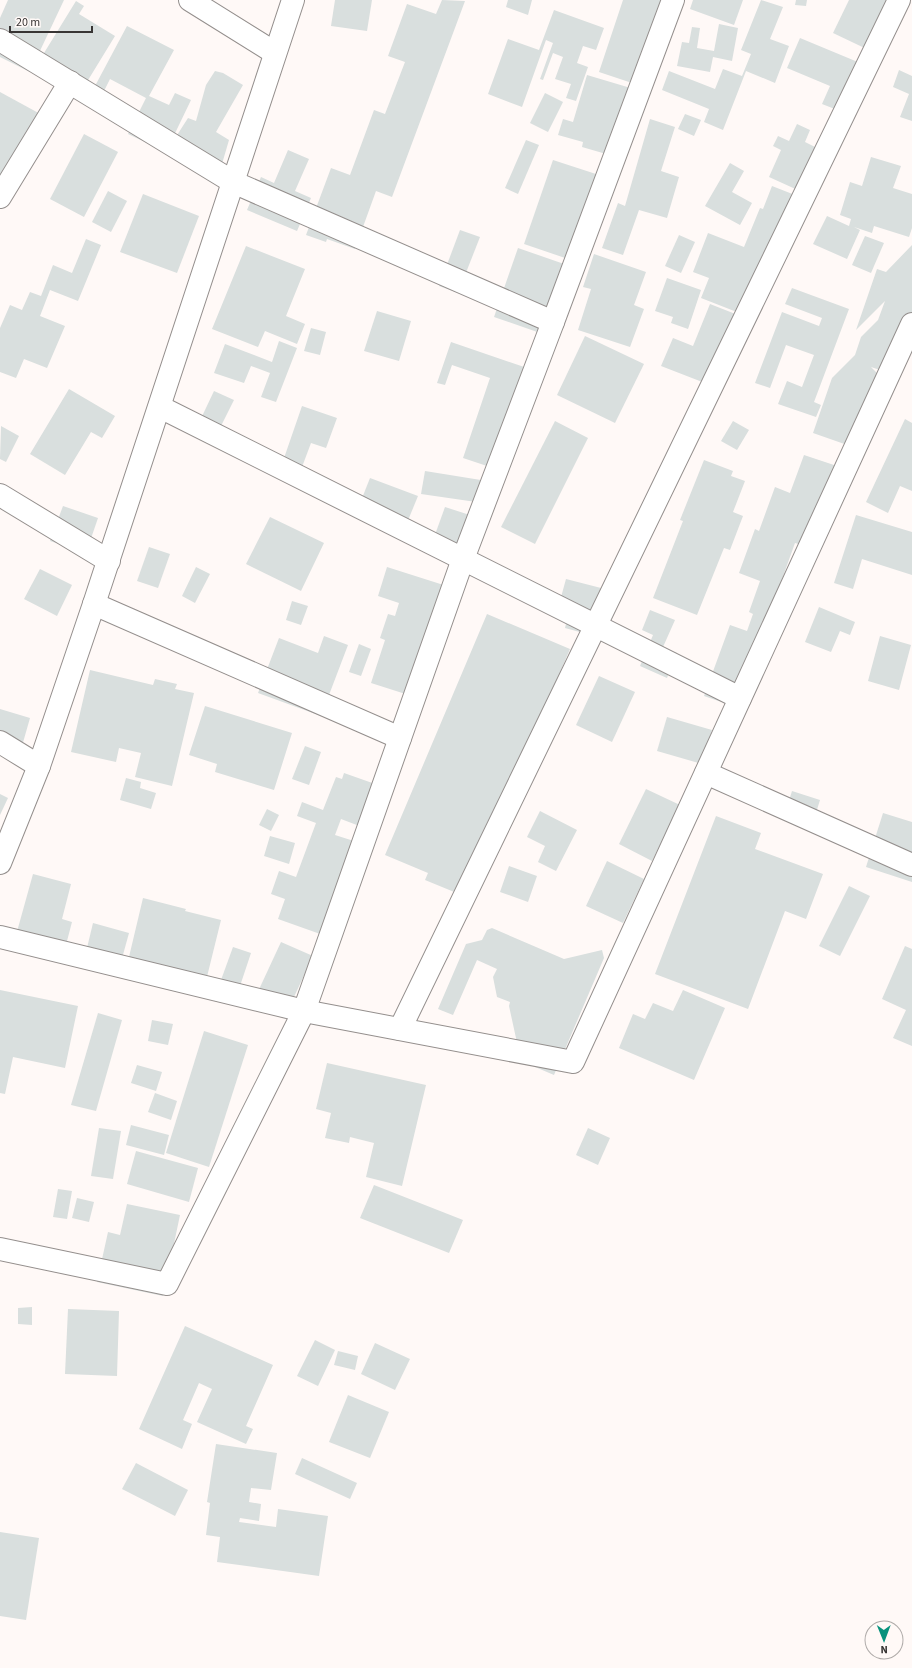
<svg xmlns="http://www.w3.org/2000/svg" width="912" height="1668" viewBox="0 0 912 1668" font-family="'Source Sans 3',sans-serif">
<rect width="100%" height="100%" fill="#fff9f7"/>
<!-- building -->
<g fill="#d9dfde">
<path d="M8 0H64L30 72 0 57V18Z"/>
<path d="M335 0H372L367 31 331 26Z"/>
<path d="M442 0 465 1 392 197 376 191 355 249 327 239 326 242 306 235 331 168 350 175 374 110 385 114 405 62 388 56 407 4 436 14Z"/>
<path d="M508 0H532L528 15 506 7Z"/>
<path d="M623 0H670L641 86 599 72Z"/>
<path d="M693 0H743L734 25 690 9Z"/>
<path d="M761 0 783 7 770 39 789 46 775 83 746 71 723 130 704 122 709 109 662 90 669 71 715 89 723 69 742 76 751 54 741 50Z"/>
<path d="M796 0H807L806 6 795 5Z"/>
<path d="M849 0H900L875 53 833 33Z"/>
<path d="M76 1 84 6 79 14 115 36 82 90 36 66Z"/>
<path d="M554 10 604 28 596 50 583 46 577 63 588 67 576 101 566 98 571 84 555 79 563 57 553 53 543 80 540 79 553 43 546 40 522 107 488 94 508 39 539 50Z"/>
<path d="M719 24 738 28 732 61 713 57 710 72 677 66 682 42 689 43 692 27 700 28 697 48 714 51Z"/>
<path d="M127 26 174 50 149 96 169 105 175 93 191 100 166 152 128 134 146 98 110 79 104 91 95 86Z"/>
<path d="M800 38 865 65 845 113 822 104 830 86 787 68Z"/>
<path d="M899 70 912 76V121L900 117 909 94 893 87Z"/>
<path d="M215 71 223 73 243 85 216 132 229 140 217 181 172 143 188 118 196 121 206 85Z"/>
<path d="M587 75 634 89 613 156 582 147 583 142 558 135 563 119 573 122Z"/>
<path d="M0 92 44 116 0 194Z"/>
<path d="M545 93 563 102 548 132 530 123Z"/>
<path d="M685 114 701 120 694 136 678 129Z"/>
<path d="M650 119 675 127 661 171 679 177 667 218 639 210 623 255 602 248 618 203 625 206Z"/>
<path d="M797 124 810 130 805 142 821 150 802 192 769 177 781 150 773 146 778 136 789 141Z"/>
<path d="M84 134 118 152 84 217 50 199Z"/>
<path d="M526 140 539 145 518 194 505 188Z"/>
<path d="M288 150 309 159 295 191 311 198 297 231 247 210 261 177 274 183Z"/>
<path d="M871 157 901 166 893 188 912 194V228L909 237 874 226 872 233 854 227 860 230 847 259 813 244 827 216 849 226 851 219 840 215 850 182 862 186Z"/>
<path d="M553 160 599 175 571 260 524 244Z"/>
<path d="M730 163 744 171 732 192 752 203 740 225 705 206Z"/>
<path d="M772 186 795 195 747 316 701 298 709 278 693 272 708 233 744 247 760 208 763 209Z"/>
<path d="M108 191 127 201 111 232 92 222Z"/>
<path d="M143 194 199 216 177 273 120 252Z"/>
<path d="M460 230 480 237 458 293 439 286Z"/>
<path d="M679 235 695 242 681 273 665 266Z"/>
<path d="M865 236 884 243 871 273 852 265Z"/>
<path d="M86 239 101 245 78 301 50 290 40 316 65 326 47 368 24 359 16 378 0 372V328L10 305 22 310 30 292 41 296 53 265 72 273Z"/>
<path d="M912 245V316L892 374 871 367 878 374 853 447 813 433 832 378 855 355 861 337 878 320 885 301 856 330 877 269 886 272Z"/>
<path d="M246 246 305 269 286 316 305 324 297 344 265 331 258 347 212 329Z"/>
<path d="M518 248 567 265 543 334 494 317Z"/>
<path d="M594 254 646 272 634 305 644 309 630 347 578 330 591 289 583 287Z"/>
<path d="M667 278 701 290 688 329 671 323 673 317 655 311Z"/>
<path d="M792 288 849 309 814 402 821 405 816 417 778 404 787 381 802 387 814 355 786 345 770 388 755 383 782 312 819 326 822 318 785 304Z"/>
<path d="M710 304 738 315 710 385 661 366 673 338 693 346Z"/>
<path d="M377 311 411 321 399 361 364 351Z"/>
<path d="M311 328 326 332 320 355 304 351Z"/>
<path d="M585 336 644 364 615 423 557 395Z"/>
<path d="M279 341 297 348 276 402 261 397 270 373 251 366 244 383 214 373 225 344 272 362Z"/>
<path d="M451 342 533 370 499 470 463 458 490 378 452 365 445 385 437 383Z"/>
<path d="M69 389 115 416 102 438 91 432 65 475 30 454Z"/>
<path d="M214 391 234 400 215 438 196 429Z"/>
<path d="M302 406 337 418 326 448 311 443 302 467 283 461Z"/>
<path d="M905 419 912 423V491L900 486 888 513 866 502Z"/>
<path d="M555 421 588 438 535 544 501 527Z"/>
<path d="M733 421 749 430 737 450 721 441Z"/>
<path d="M1 426 19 436 6 462 0 459Z"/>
<path d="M804 455 837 466 808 547 795 543 736 707 704 696 730 625 747 631 753 614 749 612 760 581 739 573 755 529 759 531 775 487 790 493Z"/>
<path d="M704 460 733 471 731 476 745 481 733 512 743 516 730 550 724 548 697 615 653 598 683 521 680 520Z"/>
<path d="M425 471 487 481 483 503 421 494Z"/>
<path d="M370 478 418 496 402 535 355 516Z"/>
<path d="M63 506 98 518 86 553 50 541Z"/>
<path d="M445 507 476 517 463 553 432 543Z"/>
<path d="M856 515 912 532V575L862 559 853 589 834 583Z"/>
<path d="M270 517 324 543 301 591 246 564Z"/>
<path d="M149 547 170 554 158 588 137 581Z"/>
<path d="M196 567 210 574 195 603 182 596Z"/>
<path d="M387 567 453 588 418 698 371 683 385 640 380 638 388 614 395 616 399 603 378 596Z"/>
<path d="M40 569 72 585 57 616 24 599Z"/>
<path d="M566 579 601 588 587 634 565 628 569 611 558 608Z"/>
<path d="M292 601 308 606 301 625 286 620Z"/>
<path d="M819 607 855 622 850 635 840 631 831 652 805 642Z"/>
<path d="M650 610 675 620 663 647 677 653 667 678 640 666 653 635 642 630Z"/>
<path d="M487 614 570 649 464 896 425 880 428 873 385 855Z"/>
<path d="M324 636 348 645 321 716 258 693 279 638 318 653Z"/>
<path d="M880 636 911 645 899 690 868 681Z"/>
<path d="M359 644 371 649 361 676 349 672Z"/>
<path d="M90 670 153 685 155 679 177 684 175 689 194 693 172 786 135 777 141 753 119 748 116 762 71 752Z"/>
<path d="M599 676 635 692 612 742 576 725Z"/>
<path d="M205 706 292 733 274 790 215 772 217 764 189 755Z"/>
<path d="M0 709 30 718 20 753 0 747Z"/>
<path d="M667 717 712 730 702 764 657 751Z"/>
<path d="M305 746 321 752 309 785 292 779Z"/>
<path d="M344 773 378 785 362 827 341 819 335 835 357 842 323 935 278 919 285 899 271 894 279 871 296 877 316 823 297 816 302 802 323 810 336 777 342 779Z"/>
<path d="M126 778 141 782 140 788 156 793 151 809 120 800Z"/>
<path d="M646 789 680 805 652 861 619 844Z"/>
<path d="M792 791 820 800 811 829 783 820Z"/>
<path d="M0 794 8 798 0 815Z"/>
<path d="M267 809 279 815 271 831 259 825Z"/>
<path d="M540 811 577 830 556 871 538 862 545 846 527 837Z"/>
<path d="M883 813 912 822V882L866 867Z"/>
<path d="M716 816 761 833 755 849 823 874 806 919 785 911 748 1009 655 974Z"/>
<path d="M270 836 295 843 289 864 264 856Z"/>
<path d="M607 861 644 879 623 923 586 906Z"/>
<path d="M509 866 537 876 528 902 500 892Z"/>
<path d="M33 874 71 884 62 919 72 922 62 960 13 946Z"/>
<path d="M849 886 870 896 840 956 819 946Z"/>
<path d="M143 898 186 909 185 911 221 920 202 997 124 978Z"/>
<path d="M93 923 129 933 121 962 86 952Z"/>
<path d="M492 928 564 959 602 950 604 958 554 1075 521 1061 509 1006 510 1002 497 997 493 977 497 969 477 960 453 1015 438 1009 466 944 482 940 487 930Z"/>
<path d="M281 942 313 956 287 1012 255 998Z"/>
<path d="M905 946 912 949V1046L893 1038 906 1010 882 999Z"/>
<path d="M233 947 251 953 240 986 221 980Z"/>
<path d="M0 990 78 1006 65 1068 13 1057 5 1094 0 1093Z"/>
<path d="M683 990 725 1008 694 1080 619 1048 633 1014 645 1019 653 1003 673 1011Z"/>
<path d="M98 1013 122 1020 96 1111 71 1105Z"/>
<path d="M152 1020 173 1024 168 1045 148 1041Z"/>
<path d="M204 1031 248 1045 209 1167 166 1153Z"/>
<path d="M327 1063 426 1085 402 1186 366 1177 374 1143 350 1137 349 1143 325 1138 331 1113 316 1109Z"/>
<path d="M137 1065 162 1072 156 1091 131 1083Z"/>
<path d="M155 1093 177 1101 171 1120 148 1112Z"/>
<path d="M131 1125 169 1135 164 1155 126 1145Z"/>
<path d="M99 1128 121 1131 113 1179 91 1176Z"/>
<path d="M588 1128 610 1138 598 1165 576 1155Z"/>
<path d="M136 1151 198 1168 189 1202 127 1184Z"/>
<path d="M374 1185 463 1220 449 1253 360 1218Z"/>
<path d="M58 1189 72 1191 67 1219 53 1217Z"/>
<path d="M77 1198 94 1202 89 1222 72 1218Z"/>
<path d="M127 1204 180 1215 163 1296 97 1282 108 1232 120 1235Z"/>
<path d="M32 1307V1325L18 1324V1308Z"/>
<path d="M68 1309 119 1311 117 1376 65 1374Z"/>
<path d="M185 1326 273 1365 246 1426 253 1429 246 1444 197 1422 212 1389 199 1383 183 1420 192 1424 182 1449 139 1429Z"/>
<path d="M315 1340 335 1350 318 1386 297 1376Z"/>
<path d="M375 1343 410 1359 395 1390 361 1374Z"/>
<path d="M338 1351 358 1356 355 1370 334 1365Z"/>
<path d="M348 1395 389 1412 370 1458 329 1442Z"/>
<path d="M216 1444 277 1453 271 1490 251 1488 249 1502 261 1504 259 1521 240 1518 239 1522 276 1527 278 1509 328 1516 319 1576 217 1562 220 1537 206 1535 210 1503 207 1502Z"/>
<path d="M302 1458 357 1483 350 1499 295 1474Z"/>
<path d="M136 1463 188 1490 175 1516 122 1489Z"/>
<path d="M0 1532 39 1538 26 1620 0 1616Z"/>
</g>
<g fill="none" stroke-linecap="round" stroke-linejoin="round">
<defs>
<g id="minor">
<path d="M190 0 275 53"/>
<path d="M0 40 233 182 553 322 463 559 304 1011 167 1284 0 1249"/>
<path d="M0 197 70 82"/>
<path d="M553 322 673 0"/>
<path d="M160 407 740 698"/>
<path d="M0 495 109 561"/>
<path d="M94 604 400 738"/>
<path d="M0 742 39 766"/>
<path d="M706 773 912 865"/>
<path d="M0 863 39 766 94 604 293 0"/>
<path d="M0 937 304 1011 573 1062 912 324"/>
<path d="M400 1029 899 0"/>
</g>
</defs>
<!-- minor casing -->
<use href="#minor" stroke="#948f8d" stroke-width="24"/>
<!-- minor -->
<use href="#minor" stroke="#fff" stroke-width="22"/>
</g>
<!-- north arrow -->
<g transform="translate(884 1640) rotate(179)"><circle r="19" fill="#fff9f7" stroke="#afaba9"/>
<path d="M0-3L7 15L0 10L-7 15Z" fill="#07927d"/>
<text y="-6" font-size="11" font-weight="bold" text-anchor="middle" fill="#383534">N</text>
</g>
<!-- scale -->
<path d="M10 26v6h82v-6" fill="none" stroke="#383534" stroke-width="2"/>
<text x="16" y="26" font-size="12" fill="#383534" stroke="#fff9f7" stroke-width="3" paint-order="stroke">20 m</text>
</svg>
